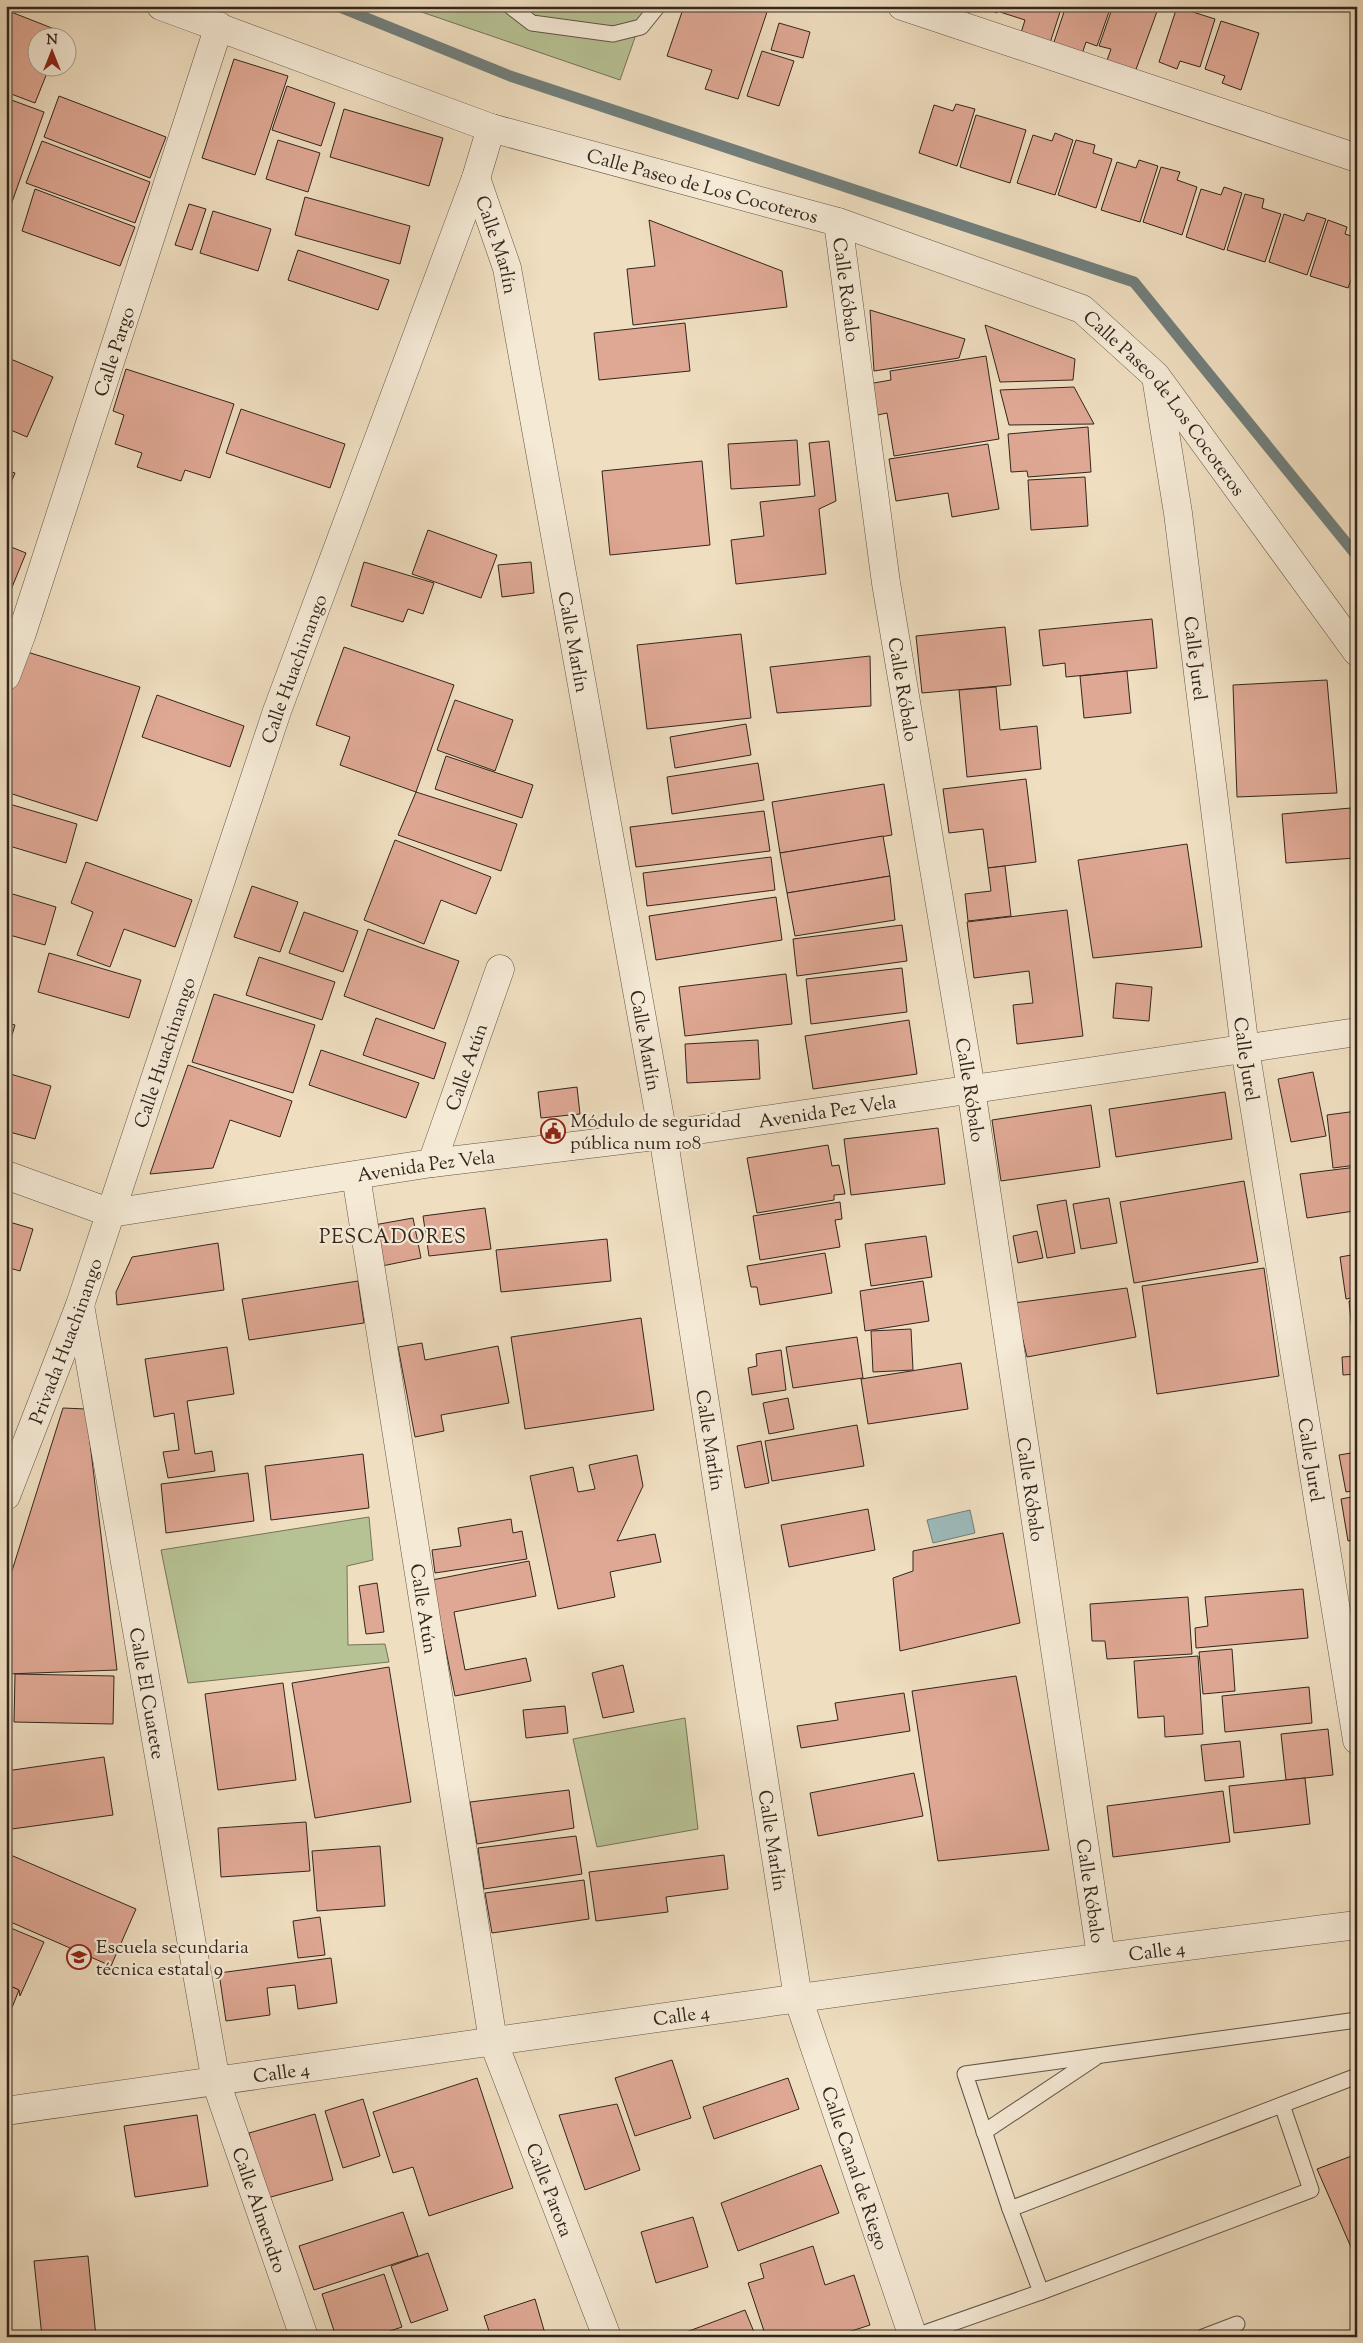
<svg xmlns="http://www.w3.org/2000/svg" width="1363" height="2343" viewBox="0 0 1363 2343" font-family="'Sorts Mill Goudy',serif">
<rect width="100%" height="100%" fill="#efdec0"/>
<filter id="stains"><feTurbulence type="fractalNoise" baseFrequency=".004" numOctaves="4"/><feColorMatrix values="0 0 0 0 .2 0 0 0 0 .09 0 0 0 0 .02 0 0 0 .5 -.17"/></filter>
<radialGradient id="worn" r=".72"><stop offset=".6" stop-color="#630" stop-opacity="0"/><stop offset="1" stop-color="#630" stop-opacity=".3"/></radialGradient>
<!-- green -->
<g fill="#b7c294" stroke="#747459">
<path d="M404 6H646L620 80Z"/>
<path d="M369 1517 373 1560 347 1566 348 1645 385 1644 389 1662 188 1683 161 1550Z"/>
<path d="M685 1718 698 1829 597 1847 573 1739Z"/>
</g>
<!-- water -->
<path fill="#9dbabb" stroke="#727f7c" d="M970 1510 975 1533 933 1543 927 1520Z"/>
<g fill="none" stroke-linecap="round" stroke-linejoin="round">
<!-- stream -->
<path stroke="#727f7c" stroke-width="11" d="M337 6 510 76 1134 282 1357 556"/>
</g>
<!-- building -->
<g fill="#dfa894" stroke="#32261e">
<path d="M684 6H769L738 99 705 89 712 70 667 56Z"/>
<path d="M939 6H971L967 19Z"/>
<path d="M980 6H999L997 13Z"/>
<path d="M1002 6H1062L1049 46 1020 36 1025 20 1000 12Z"/>
<path d="M1066 6H1111L1097 46 1086 42 1081 57 1052 48Z"/>
<path d="M1113 6H1159L1134 75 1105 66 1111 49 1099 46Z"/>
<path d="M1177 7 1215 19 1200 67 1180 61 1177 69 1159 62Z"/>
<path d="M6 10 62 32 60 38H38V68H49L35 103 6 92Z"/>
<path d="M1221 21 1259 33 1241 90 1222 83 1225 76 1205 69Z"/>
<path d="M779 23 810 32 803 58 771 50Z"/>
<path d="M762 51 794 61 779 106 747 96Z"/>
<path d="M234 59 288 76 255 175 202 158Z"/>
<path d="M287 86 335 103 321 146 272 130Z"/>
<path d="M59 96 166 137 150 178 44 137Z"/>
<path d="M6 98 44 112 7 216 6 215Z"/>
<path d="M956 104 975 109 957 166 919 153 934 105 953 111Z"/>
<path d="M344 109 443 138 429 186 330 157Z"/>
<path d="M976 115 1026 130 1010 183 960 167Z"/>
<path d="M1055 133 1073 140 1055 195 1017 183 1033 135 1052 141Z"/>
<path d="M278 140 320 153 308 192 266 179Z"/>
<path d="M1076 140 1095 145 1093 153 1112 159 1096 208 1058 195Z"/>
<path d="M42 141 150 182 135 223 26 183Z"/>
<path d="M1139 160 1158 166 1140 222 1101 210 1117 162 1136 168Z"/>
<path d="M1161 167 1180 172 1177 180 1197 187 1182 235 1143 222Z"/>
<path d="M1224 187 1242 193 1224 250 1186 237 1201 189 1221 195Z"/>
<path d="M35 189 135 227 120 266 22 231Z"/>
<path d="M1245 194 1264 199 1262 208 1281 214 1265 262 1227 250Z"/>
<path d="M305 197 410 226 400 264 295 235Z"/>
<path d="M189 204 206 209 192 250 175 245Z"/>
<path d="M213 211 271 229 258 271 200 253Z"/>
<path d="M1307 213 1326 219 1307 275 1269 262 1284 214 1304 221Z"/>
<path d="M649 220 782 271 787 307 633 325 627 269 655 266Z"/>
<path d="M1328 220 1347 227 1345 234 1357 238V263L1348 288 1310 276Z"/>
<path d="M298 250 389 280 378 310 288 280Z"/>
<path d="M1357 275V292L1352 290Z"/>
<path d="M870 310 965 339 959 358 874 371Z"/>
<path d="M685 323 690 371 599 380 594 333Z"/>
<path d="M985 325 1075 359 1073 380 1000 382Z"/>
<path d="M986 356 999 439 894 456 887 413 873 416 868 384 891 380 890 371Z"/>
<path d="M6 357 53 377 27 437 6 428Z"/>
<path d="M126 369 234 404 210 478 185 470 181 481 137 467 142 453 115 444 124 415 113 411Z"/>
<path d="M1074 387 1094 424 1009 425 1000 390Z"/>
<path d="M241 409 345 444 330 488 226 453Z"/>
<path d="M1088 427 1091 472 1028 477 1027 471 1011 472 1008 434Z"/>
<path d="M797 440 800 485 731 489 728 444Z"/>
<path d="M829 441 836 501 819 509 826 574 736 584 731 540 764 536 760 502 815 496 809 443Z"/>
<path d="M988 444 999 509 952 517 948 493 896 501 889 459Z"/>
<path d="M702 461 710 545 610 555 602 471Z"/>
<path d="M6 470 15 473 6 495Z"/>
<path d="M1085 477 1088 526 1031 530 1028 480Z"/>
<path d="M428 530 497 555 481 598 412 574Z"/>
<path d="M6 545 26 553 6 602Z"/>
<path d="M364 562 434 583 423 614 408 609 403 622 351 606Z"/>
<path d="M531 562 534 593 502 597 498 565Z"/>
<path d="M1152 619 1157 668 1066 677 1065 663 1043 666 1039 630Z"/>
<path d="M1005 627 1011 685 922 693 916 636Z"/>
<path d="M741 634 751 718 647 729 637 645Z"/>
<path d="M344 647 454 685 416 792 340 765 350 737 316 725Z"/>
<path d="M24 651 140 687 97 821 6 792V706Z"/>
<path d="M870 656 871 706 777 713 770 667Z"/>
<path d="M1127 671 1131 713 1084 718 1080 676Z"/>
<path d="M1327 680 1337 793 1237 797 1233 685Z"/>
<path d="M996 687 1000 730 1037 726 1041 769 967 777 959 690Z"/>
<path d="M157 695 244 726 230 767 142 737Z"/>
<path d="M455 700 513 720 495 771 437 750Z"/>
<path d="M746 724 751 755 675 768 670 737Z"/>
<path d="M446 756 533 785 522 818 435 789Z"/>
<path d="M758 763 764 800 672 814 667 777Z"/>
<path d="M1026 779 1036 862 988 868 983 829 949 833 943 789Z"/>
<path d="M884 784 892 835 780 853 772 802Z"/>
<path d="M416 792 517 824 501 871 398 835Z"/>
<path d="M6 803 77 824 66 863 6 845Z"/>
<path d="M1351 808 1355 858 1286 863 1282 814Z"/>
<path d="M764 811 770 851 636 867 630 827Z"/>
<path d="M883 836 890 876 787 893 780 853Z"/>
<path d="M395 840 491 877 476 914 441 900 424 944 364 920Z"/>
<path d="M1187 844 1202 947 1093 958 1078 860Z"/>
<path d="M771 857 775 890 647 906 643 873Z"/>
<path d="M86 862 192 900 175 947 124 929 110 967 77 955 93 912 71 903Z"/>
<path d="M1005 866 1011 916 968 921 965 894 991 891 988 868Z"/>
<path d="M890 876 895 920 795 936 787 893Z"/>
<path d="M252 886 298 902 280 952 234 937Z"/>
<path d="M6 892 56 907 45 945 6 934Z"/>
<path d="M776 897 782 940 656 960 649 916Z"/>
<path d="M1067 910 1083 1036 1017 1044 1013 1005 1033 1003 1029 971 974 978 967 922Z"/>
<path d="M304 912 358 931 343 972 289 953Z"/>
<path d="M902 925 907 961 797 976 793 939Z"/>
<path d="M368 929 459 961 434 1029 344 996Z"/>
<path d="M49 953 141 980 129 1018 38 992Z"/>
<path d="M259 957 335 982 322 1020 246 995Z"/>
<path d="M902 968 907 1012 811 1024 806 979Z"/>
<path d="M786 974 792 1024 685 1036 679 987Z"/>
<path d="M1116 983 1152 987 1149 1021 1113 1018Z"/>
<path d="M214 994 315 1025 293 1093 192 1062Z"/>
<path d="M376 1018 446 1043 434 1079 363 1055Z"/>
<path d="M909 1020 917 1074 813 1089 805 1036Z"/>
<path d="M6 1022 15 1025 6 1056Z"/>
<path d="M758 1040 760 1079 687 1083 685 1044Z"/>
<path d="M321 1050 419 1083 406 1118 309 1085Z"/>
<path d="M188 1065 292 1101 280 1137 230 1120 213 1168 150 1174Z"/>
<path d="M1313 1072 1326 1136 1291 1142 1278 1079Z"/>
<path d="M7 1073 51 1086 35 1139 6 1131Z"/>
<path d="M577 1087 580 1114 541 1118 538 1092Z"/>
<path d="M1225 1092 1232 1139 1116 1157 1109 1109Z"/>
<path d="M1091 1105 1100 1167 1001 1181 992 1120Z"/>
<path d="M1357 1111V1165L1333 1168 1327 1115Z"/>
<path d="M938 1128 945 1184 851 1195 844 1139Z"/>
<path d="M828 1145 832 1166 839 1165 845 1194 834 1195V1200L757 1213 747 1158Z"/>
<path d="M1357 1167V1234L1354 1211 1307 1218 1300 1174Z"/>
<path d="M1244 1181 1258 1262 1134 1283 1120 1202Z"/>
<path d="M1109 1198 1117 1243 1081 1249 1073 1204Z"/>
<path d="M1066 1200 1075 1253 1047 1258 1037 1205Z"/>
<path d="M840 1202 842 1219 835 1220 840 1247 760 1260 753 1216Z"/>
<path d="M485 1208 491 1249 429 1256 423 1216Z"/>
<path d="M413 1218 421 1258 382 1266 374 1225Z"/>
<path d="M6 1221 33 1229 20 1271 6 1267Z"/>
<path d="M1037 1231 1043 1258 1018 1263 1013 1236Z"/>
<path d="M926 1236 932 1277 871 1286 865 1244Z"/>
<path d="M607 1239 611 1281 501 1292 496 1250Z"/>
<path d="M218 1243 224 1290 117 1305 116 1292 132 1257Z"/>
<path d="M825 1253 832 1293 760 1305 757 1287H751L747 1266Z"/>
<path d="M1357 1254V1297L1346 1299 1340 1257Z"/>
<path d="M1264 1268 1279 1376 1157 1394 1142 1286Z"/>
<path d="M358 1281 364 1323 249 1340 242 1299Z"/>
<path d="M923 1281 929 1321 865 1331 860 1291Z"/>
<path d="M1127 1288 1136 1337 1027 1357 1014 1303Z"/>
<path d="M1357 1300V1351H1354L1349 1301Z"/>
<path d="M641 1318 654 1410 525 1429 511 1337Z"/>
<path d="M911 1329 913 1370 873 1372 871 1331Z"/>
<path d="M857 1337 863 1378 793 1388 786 1347Z"/>
<path d="M422 1343 425 1360 498 1346 509 1403 441 1415 444 1431 415 1437 398 1347Z"/>
<path d="M227 1347 234 1394 187 1401 195 1454 212 1451 215 1471 168 1478 163 1452 179 1450 174 1413 154 1417 145 1359Z"/>
<path d="M781 1350 786 1390 752 1395 748 1368 757 1366 756 1354Z"/>
<path d="M1357 1356V1374L1343 1375 1342 1357Z"/>
<path d="M961 1363 968 1409 868 1424 861 1379Z"/>
<path d="M788 1398 794 1429 769 1434 763 1403Z"/>
<path d="M63 1408 86 1409 117 1670 6 1674V1590Z"/>
<path d="M6 1409 11 1410 6 1423Z"/>
<path d="M857 1425 864 1466 772 1481 765 1441Z"/>
<path d="M761 1441 769 1483 745 1488 737 1446Z"/>
<path d="M1357 1452V1490L1346 1492 1339 1455Z"/>
<path d="M363 1454 369 1508 271 1520 265 1466Z"/>
<path d="M637 1455 643 1486 617 1541 655 1534 661 1562 610 1572 615 1597 558 1609 530 1476 573 1467 578 1492 595 1489 589 1465Z"/>
<path d="M248 1473 254 1521 166 1533 161 1484Z"/>
<path d="M1357 1496V1539L1348 1541 1341 1499Z"/>
<path d="M868 1509 875 1550 789 1567 781 1525Z"/>
<path d="M511 1519 513 1533 522 1531 527 1559 435 1573 432 1550 461 1546 458 1528Z"/>
<path d="M1003 1533 1020 1623 900 1651 893 1578 913 1571V1551Z"/>
<path d="M1357 1544V1585L1352 1545Z"/>
<path d="M529 1561 536 1596 454 1612 465 1670 526 1658 531 1681 455 1696 432 1580Z"/>
<path d="M377 1583 384 1632 366 1634 359 1586Z"/>
<path d="M1303 1589 1308 1638 1196 1648 1195 1628 1208 1626 1205 1597Z"/>
<path d="M1188 1597 1192 1654 1107 1659 1105 1641H1092L1090 1604Z"/>
<path d="M1232 1649 1235 1691 1203 1694 1199 1652Z"/>
<path d="M1198 1656 1203 1734 1165 1737 1164 1716 1138 1718 1134 1661Z"/>
<path d="M623 1665 634 1712 603 1718 592 1673Z"/>
<path d="M389 1667 411 1802 315 1818 292 1683Z"/>
<path d="M15 1674 114 1676 113 1724 14 1722Z"/>
<path d="M1016 1676 1049 1850 938 1861 912 1691Z"/>
<path d="M283 1683 296 1780 218 1790 205 1694Z"/>
<path d="M1309 1687 1312 1723 1225 1732 1222 1696Z"/>
<path d="M904 1693 910 1731 801 1748 797 1726 838 1720 835 1703Z"/>
<path d="M565 1706 568 1733 526 1738 523 1710Z"/>
<path d="M1328 1729 1333 1775 1286 1780 1281 1734Z"/>
<path d="M1240 1741 1244 1777 1205 1781 1201 1745Z"/>
<path d="M104 1757 113 1815 12 1829 6 1791V1771Z"/>
<path d="M914 1773 923 1816 818 1836 810 1793Z"/>
<path d="M1305 1778 1310 1824 1234 1833 1229 1786Z"/>
<path d="M569 1790 574 1828 477 1844 470 1802Z"/>
<path d="M1223 1791 1230 1842 1113 1857 1107 1806Z"/>
<path d="M306 1822 310 1871 221 1877 218 1828Z"/>
<path d="M576 1836 582 1874 484 1889 478 1848Z"/>
<path d="M380 1846 385 1906 317 1911 312 1851Z"/>
<path d="M6 1853 136 1909 111 1966 6 1920Z"/>
<path d="M724 1855 728 1889 666 1897 668 1912 596 1921 589 1872Z"/>
<path d="M584 1880 589 1919 492 1933 485 1893Z"/>
<path d="M320 1917 325 1955 298 1958 293 1921Z"/>
<path d="M6 1926 44 1942 20 1996 19 1990 6 1984Z"/>
<path d="M331 1958 337 2003 298 2009 295 1985 267 1988 270 2015 226 2021 219 1973Z"/>
<path d="M6 1984 19 1990 6 2023Z"/>
<path d="M672 2060 691 2118 635 2136 615 2078Z"/>
<path d="M477 2078 513 2188 429 2216 413 2167 393 2173 373 2112Z"/>
<path d="M788 2078 799 2109 714 2139 703 2107Z"/>
<path d="M363 2099 380 2156 343 2168 325 2111Z"/>
<path d="M617 2104 640 2170 585 2190 559 2115Z"/>
<path d="M315 2114 333 2180 267 2198 249 2133Z"/>
<path d="M197 2115 208 2186 135 2197 124 2126Z"/>
<path d="M1357 2154V2261L1317 2169Z"/>
<path d="M821 2165 839 2213 738 2251 721 2203Z"/>
<path d="M403 2212 418 2256 314 2290 299 2246Z"/>
<path d="M693 2217 708 2267 656 2283 641 2232Z"/>
<path d="M813 2246 825 2285 854 2275 870 2325 833 2337H766L748 2283 764 2278 760 2264Z"/>
<path d="M428 2253 448 2310 411 2323 391 2266Z"/>
<path d="M88 2256 96 2337H42L34 2261Z"/>
<path d="M384 2274 402 2327 372 2337H336L322 2294Z"/>
<path d="M535 2299 546 2337H491L484 2316Z"/>
<path d="M745 2310 756 2337H673Z"/>
</g>
<g fill="none" stroke-linecap="round" stroke-linejoin="round">
<defs>
<g id="lane">
<path d="M510 6 532 23 613 34 641 27 658 6"/>
<path d="M984 2132 1095 2058"/>
<path d="M1010 2209 1357 2076"/>
<path d="M1041 2292 1010 2209 965 2074 1357 2020"/>
<path d="M913 2337 1041 2292 1311 2190 1282 2105"/>
<path d="M1203 2337 1237 2324"/>
</g>
<g id="street">
<path id="s1" d="M161 6 491 128 838 222 1082 309 1156 376 1357 652"/>
<path d="M902 6 1357 158"/>
<path id="s2" d="M476 178 507 268 663 1135 798 1998 913 2337"/>
<path id="s3" d="M838 222 886 583 971 1089 1101 1956"/>
<path id="s4" d="M1157 383 1178 513 1245 1049 1357 1740"/>
<path id="s5" d="M6 676 22 633 219 26"/>
<path id="s6" d="M432 1163 500 969"/>
<path id="s7" d="M6 1175 111 1213 432 1163 663 1135 1357 1032"/>
<path id="s8" d="M356 1176 493 2041 607 2337"/>
<path id="s9" d="M80 1305 216 2082 304 2337"/>
<path id="s10" d="M6 1496 80 1305 277 711 476 178 491 128"/>
<path id="s11" d="M6 2111C456 2047 906 1980 1357 1925"/>
</g>
</defs>
<!-- lane casing -->
<use href="#lane" stroke="#615446" stroke-width="17"/>
<!-- street casing -->
<use href="#street" stroke="#615446" stroke-width="29"/>
<!-- lane -->
<use href="#lane" stroke="#f5ead6" stroke-width="15"/>
<!-- street -->
<use href="#street" stroke="#f5ead6" stroke-width="28"/>
</g>
<!-- icons -->
<defs>
<symbol id="civic-ring" viewBox="-11 -11 22 22"><circle r="9.5" fill="#f5ead6" stroke="#8f2418" stroke-width="1.5"/><path d="M-.6-6.5H3V-4.5H.6V-3L4-1V1h2V6H-6V1h2V-1L-.6-3ZM-1.2 2.5V6h2.4V2.5Z" fill="#8f2418"/></symbol>
<symbol id="school-ring" viewBox="-11 -11 22 22"><circle r="9.5" fill="#f5ead6" stroke="#8f2418" stroke-width="1.5"/><path d="M0-5L7-2L0 1L-7-2ZM-4 1L0 2.5L4 1V4Q0 6-4 4Z" fill="#8f2418"/></symbol>
</defs>
<g fill-rule="evenodd">
<use href="#civic-ring" x="539" y="1117" width="28" height="28"/>
<use href="#school-ring" x="65" y="1943" width="28" height="28"/>
</g>
<g text-anchor="middle" stroke-width="4.5" stroke-linejoin="round" paint-order="stroke">
<!-- street labels -->
<g font-size="19" fill="#32261e" stroke="#f5ead6">
<text dy="7" stroke="none"><textPath href="#s1" startOffset="571">Calle Paseo de Los Cocoteros</textPath></text>
<text dy="7" stroke="none"><textPath href="#s2" startOffset="70">Calle Marlín</textPath></text>
<text dy="7" stroke="none"><textPath href="#s3" startOffset="68">Calle Róbalo</textPath></text>
<text dy="7" stroke="none"><textPath href="#s5" startOffset="342">Calle Pargo</textPath></text>
<text dy="7" stroke="none"><textPath href="#s1" startOffset="1096">Calle Paseo de Los Cocoteros</textPath></text>
<text dy="7" stroke="none"><textPath href="#s2" startOffset="475">Calle Marlín</textPath></text>
<text dy="7" stroke="none"><textPath href="#s4" startOffset="278">Calle Jurel</textPath></text>
<text dy="7" stroke="none"><textPath href="#s10" startOffset="876">Calle Huachinango</textPath></text>
<text dy="7" stroke="none"><textPath href="#s3" startOffset="472">Calle Róbalo</textPath></text>
<text dy="7" stroke="none"><textPath href="#s2" startOffset="880">Calle Marlín</textPath></text>
<text dy="7" stroke="none"><textPath href="#s10" startOffset="471">Calle Huachinango</textPath></text>
<text dy="7" stroke="none"><textPath href="#s4" startOffset="682">Calle Jurel</textPath></text>
<text dy="7" stroke="none"><textPath href="#s6" startOffset="102">Calle Atún</textPath></text>
<text dy="7" stroke="none"><textPath href="#s3" startOffset="878">Calle Róbalo</textPath></text>
<text dy="7" stroke="none"><textPath href="#s7" startOffset="835">Avenida Pez Vela</textPath></text>
<text dy="7" stroke="none"><textPath href="#s7" startOffset="430">Avenida Pez Vela</textPath></text>
<text dy="7" stroke="none"><textPath href="#s10" startOffset="166">Privada Huachinango</textPath></text>
<text dy="7" stroke="none"><textPath href="#s2" startOffset="1285">Calle Marlín</textPath></text>
<text dy="7" stroke="none"><textPath href="#s4" startOffset="1088">Calle Jurel</textPath></text>
<text dy="7" stroke="none"><textPath href="#s3" startOffset="1282">Calle Róbalo</textPath></text>
<text dy="7" stroke="none"><textPath href="#s8" startOffset="438">Calle Atún</textPath></text>
<text dy="7" stroke="none"><textPath href="#s9" startOffset="394">Calle El Cuatete</textPath></text>
<text dy="7" stroke="none"><textPath href="#s2" startOffset="1690">Calle Marlín</textPath></text>
<text dy="7" stroke="none"><textPath href="#s3" startOffset="1688">Calle Róbalo</textPath></text>
<text dy="7" stroke="none"><textPath href="#s11" startOffset="1162">Calle 4</textPath></text>
<text dy="7" stroke="none"><textPath href="#s11" startOffset="682">Calle 4</textPath></text>
<text dy="7" stroke="none"><textPath href="#s11" startOffset="278">Calle 4</textPath></text>
<text dy="7" stroke="none"><textPath href="#s2" startOffset="2029">Calle Canal de Riego</textPath></text>
<text dy="7" stroke="none"><textPath href="#s8" startOffset="1035">Calle Parota</textPath></text>
<text dy="7" stroke="none"><textPath href="#s9" startOffset="924">Calle Almendro</textPath></text>
</g>
<!-- poi labels -->
<g font-size="19" fill="#32261e" stroke="#f5ead6" text-anchor="start">
<text x="570" y="1127">Módulo de seguridad<tspan x="570" dy="22">pública num 108</tspan></text>
<text x="96" y="1953">Escuela secundaria<tspan x="96" dy="22">técnica estatal 9</tspan></text>
</g>
<!-- neighbourhood labels -->
<g font-size="20" letter-spacing="1" fill="#32261e" stroke="#f5ead6">
<text x="393" y="1243">PESCADORES</text>
</g>
</g>
<!-- margin -->
<rect width="1363" height="2343" fill="none" stroke="#efdec0" stroke-width="25"/>
<rect x="8" y="8" width="1348" height="2328" fill="none" stroke="#32261e" stroke-width="2.5"/>
<rect x="12" y="12" width="1338" height="2318" fill="none" stroke="#32261e"/>
<!-- north arrow -->
<g transform="translate(52 52)"><circle r="24" fill="#f5ead6" stroke="#a79c8c"/>
<path d="M0-4L9 19L0 12L-9 19Z" fill="#8f2418"/>
<text y="-8" font-size="14" font-weight="bold" text-anchor="middle" fill="#32261e">N</text>
</g>
<rect width="100%" height="100%" filter="url(#stains)"/>
<rect width="100%" height="100%" fill="url(#worn)"/>
</svg>
